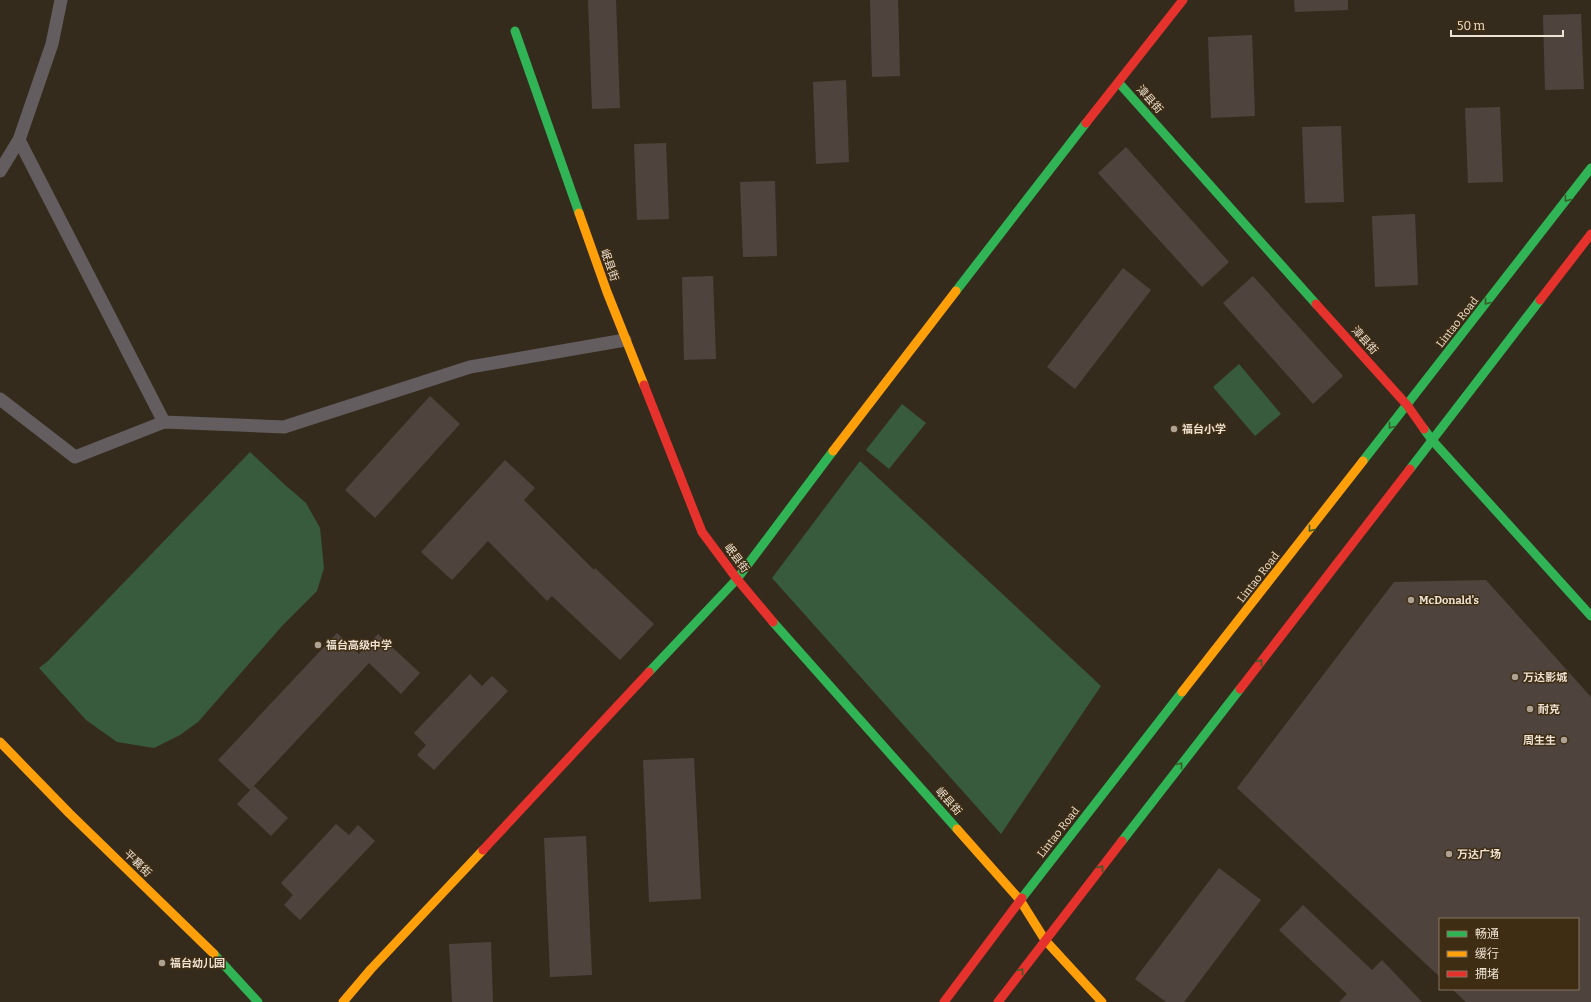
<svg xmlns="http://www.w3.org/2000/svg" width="1591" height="1002" viewBox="0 0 1591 1002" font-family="Bitter,'Noto Sans SC',serif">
<rect width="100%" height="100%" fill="#352b1d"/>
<!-- green -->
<g fill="#385b3d">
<path d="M1239 364 1281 414 1255 436 1213 387Z"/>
<path d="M902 404 926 423 889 469 866 450Z"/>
<path d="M250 452 284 484 306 503 320 528 324 568 317 591 283 625 198 722 180 735 154 748 117 742 86 720 39 668 48 661Z"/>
<path d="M860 461 1101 686 1001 834 772 578Z"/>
</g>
<!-- building -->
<g fill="#4f443d">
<path d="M588 0H616L620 108 592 109Z"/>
<path d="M870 0H898L900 76 872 77Z"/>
<path d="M1294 0H1348V10L1295 12Z"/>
<path d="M1581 14 1584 89 1545 90 1543 15Z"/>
<path d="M1252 35 1255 116 1211 118 1208 37Z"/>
<path d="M846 80 849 162 816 164 813 82Z"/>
<path d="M1500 107 1503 182 1468 183 1465 108Z"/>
<path d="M1341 126 1344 202 1305 203 1302 127Z"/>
<path d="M666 143 669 219 637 220 634 144Z"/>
<path d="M1126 147 1229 262 1202 287 1098 173Z"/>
<path d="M775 181 777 256 743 257 740 182Z"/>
<path d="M1415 214 1418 285 1375 287 1372 216Z"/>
<path d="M1123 268 1151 290 1075 389 1047 367Z"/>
<path d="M713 276 716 359 684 360 682 277Z"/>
<path d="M1253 276 1343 376 1313 404 1223 303Z"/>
<path d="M430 396 460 424 375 518 345 490Z"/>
<path d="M505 460 535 488 524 500 594 570 595 568 654 624 620 660 552 596 547 601 488 541 452 580 421 552Z"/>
<path d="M1486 580 1591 697V1002H1466L1452 989H1578V919H1440V977L1237 788 1394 582Z"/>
<path d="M337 633 359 654 378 634 420 673 401 694 369 663 250 790 218 760Z"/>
<path d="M470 674 482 686 492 676 508 691 434 770 417 755 426 745 414 733Z"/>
<path d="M694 758 701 899 649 902 643 760Z"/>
<path d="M254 786 288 818 271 836 237 804Z"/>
<path d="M336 824 349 835 358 825 375 841 300 920 284 905 293 895 281 883Z"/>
<path d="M586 836 592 975 550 977 544 838Z"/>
<path d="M1219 868 1261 900 1184 1002H1166L1135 979Z"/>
<path d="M1303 905 1372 970 1382 960 1422 1002H1339L1347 994 1279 930Z"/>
<path d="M491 942 493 1002H452L449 944Z"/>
</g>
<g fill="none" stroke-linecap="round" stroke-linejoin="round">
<!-- street -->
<g stroke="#635d5f" stroke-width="13">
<path d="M19 140 164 422"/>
<path d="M0 171 19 140 52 44 61 0"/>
<path d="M0 399 75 457 164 422 284 427 470 367 625 340"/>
</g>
<!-- fast -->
<g stroke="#30b455" stroke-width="9">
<path d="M515 31 579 213"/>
<path d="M1119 83 1316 304"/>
<path d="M956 291 1086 123"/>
<path d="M1424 429 1432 440 1591 616"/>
<path d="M1363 461 1591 168"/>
<path d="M1410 469 1540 300"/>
<path d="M773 622 957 829"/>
<path d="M649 672 737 579 833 451"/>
<path d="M1122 841 1240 689"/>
<path d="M1022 898 1182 692"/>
<path d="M214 954 258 1002"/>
</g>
<!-- slow -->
<g stroke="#ff9f0a" stroke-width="9">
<path d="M579 213 607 292 644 385"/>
<path d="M833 451 956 291"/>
<path d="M1182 692 1363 461"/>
<path d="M0 742 69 813 214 954"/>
<path d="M957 829 1020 900 1045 940 1102 1002"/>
<path d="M343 1002 371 969 483 850"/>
</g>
<!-- jam -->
<g stroke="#e5322d" stroke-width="9">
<path d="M1086 123 1183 0"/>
<path d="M1540 300 1591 234"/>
<path d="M1316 304 1407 405 1424 429"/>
<path d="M644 385 702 532 737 579 773 622"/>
<path d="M1240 689 1410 469"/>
<path d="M483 850 649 672"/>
<path d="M944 1002 1022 898"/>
<path d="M998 1002 1122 841"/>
</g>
</g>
<!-- one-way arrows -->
<defs><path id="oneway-chevron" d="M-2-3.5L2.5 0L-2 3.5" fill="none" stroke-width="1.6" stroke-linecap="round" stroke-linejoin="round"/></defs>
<g stroke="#3a5c2a">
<use href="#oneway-chevron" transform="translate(1567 199) rotate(128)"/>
<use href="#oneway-chevron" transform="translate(1487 302) rotate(128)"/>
<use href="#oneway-chevron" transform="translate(1391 426) rotate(128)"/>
<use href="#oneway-chevron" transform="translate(1311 529) rotate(128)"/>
<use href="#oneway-chevron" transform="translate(1260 662) rotate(-52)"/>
<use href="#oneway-chevron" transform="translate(1180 765) rotate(-52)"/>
<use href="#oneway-chevron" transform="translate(1101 868) rotate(-52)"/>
<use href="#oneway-chevron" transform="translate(1021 971) rotate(-53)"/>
</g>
<!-- markers -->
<g fill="#ada293" stroke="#3f2d13" stroke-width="1.5">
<circle cx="1174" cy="429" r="4"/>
<circle cx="1411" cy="600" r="4"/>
<circle cx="318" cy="645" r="4"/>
<circle cx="1515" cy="677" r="4"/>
<circle cx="1530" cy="709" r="4"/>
<circle cx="1564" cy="740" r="4"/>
<circle cx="1449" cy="854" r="4"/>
<circle cx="162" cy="963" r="4"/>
</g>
<g text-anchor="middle" stroke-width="3" stroke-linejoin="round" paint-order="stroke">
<!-- street labels -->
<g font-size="11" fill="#eee2d3" stroke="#3f2d13">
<text transform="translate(1150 99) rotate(48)" y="4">漳县街</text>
<text transform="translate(610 265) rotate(71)" y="4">岷县街</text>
<text transform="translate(1457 322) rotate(-52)" y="4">Lintao Road</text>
<text transform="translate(1365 340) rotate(48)" y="4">漳县街</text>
<text transform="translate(737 558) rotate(53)" y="4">岷县街</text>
<text transform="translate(1258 577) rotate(-52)" y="4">Lintao Road</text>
<text transform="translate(949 801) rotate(48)" y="4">岷县街</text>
<text transform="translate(1058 832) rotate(-52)" y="4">Lintao Road</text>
<text transform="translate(138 863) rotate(44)" y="4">平襄街</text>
</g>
<!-- poi labels -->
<g font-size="11" font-weight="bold" fill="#eee2d3" stroke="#3f2d13" text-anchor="start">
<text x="1182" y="433">福台小学</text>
<text x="1419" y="604">McDonald's</text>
<text x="326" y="649">福台高级中学</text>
<text x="1523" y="681">万达影城</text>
<text x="1538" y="713">耐克</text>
<text x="1556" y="744" text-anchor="end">周生生</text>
<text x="1457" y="858">万达广场</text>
<text x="170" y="967">福台幼儿园</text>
</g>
</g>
<!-- legend -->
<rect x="1439" y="918" width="140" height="72" fill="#3f2d13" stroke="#857560"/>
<rect x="1447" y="931" width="20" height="6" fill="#30b455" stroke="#857560"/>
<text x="1475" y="938" font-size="12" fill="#eee2d3">畅通</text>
<rect x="1447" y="951" width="20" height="6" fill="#ff9f0a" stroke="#857560"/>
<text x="1475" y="958" font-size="12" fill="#eee2d3">缓行</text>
<rect x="1447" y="971" width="20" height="6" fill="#e5322d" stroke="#857560"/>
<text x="1475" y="978" font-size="12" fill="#eee2d3">拥堵</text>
<!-- scale -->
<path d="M1451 30v6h112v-6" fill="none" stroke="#eee2d3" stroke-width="2"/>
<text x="1457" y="30" font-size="12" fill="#eee2d3" stroke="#3f2d13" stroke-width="3" paint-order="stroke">50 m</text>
</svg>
